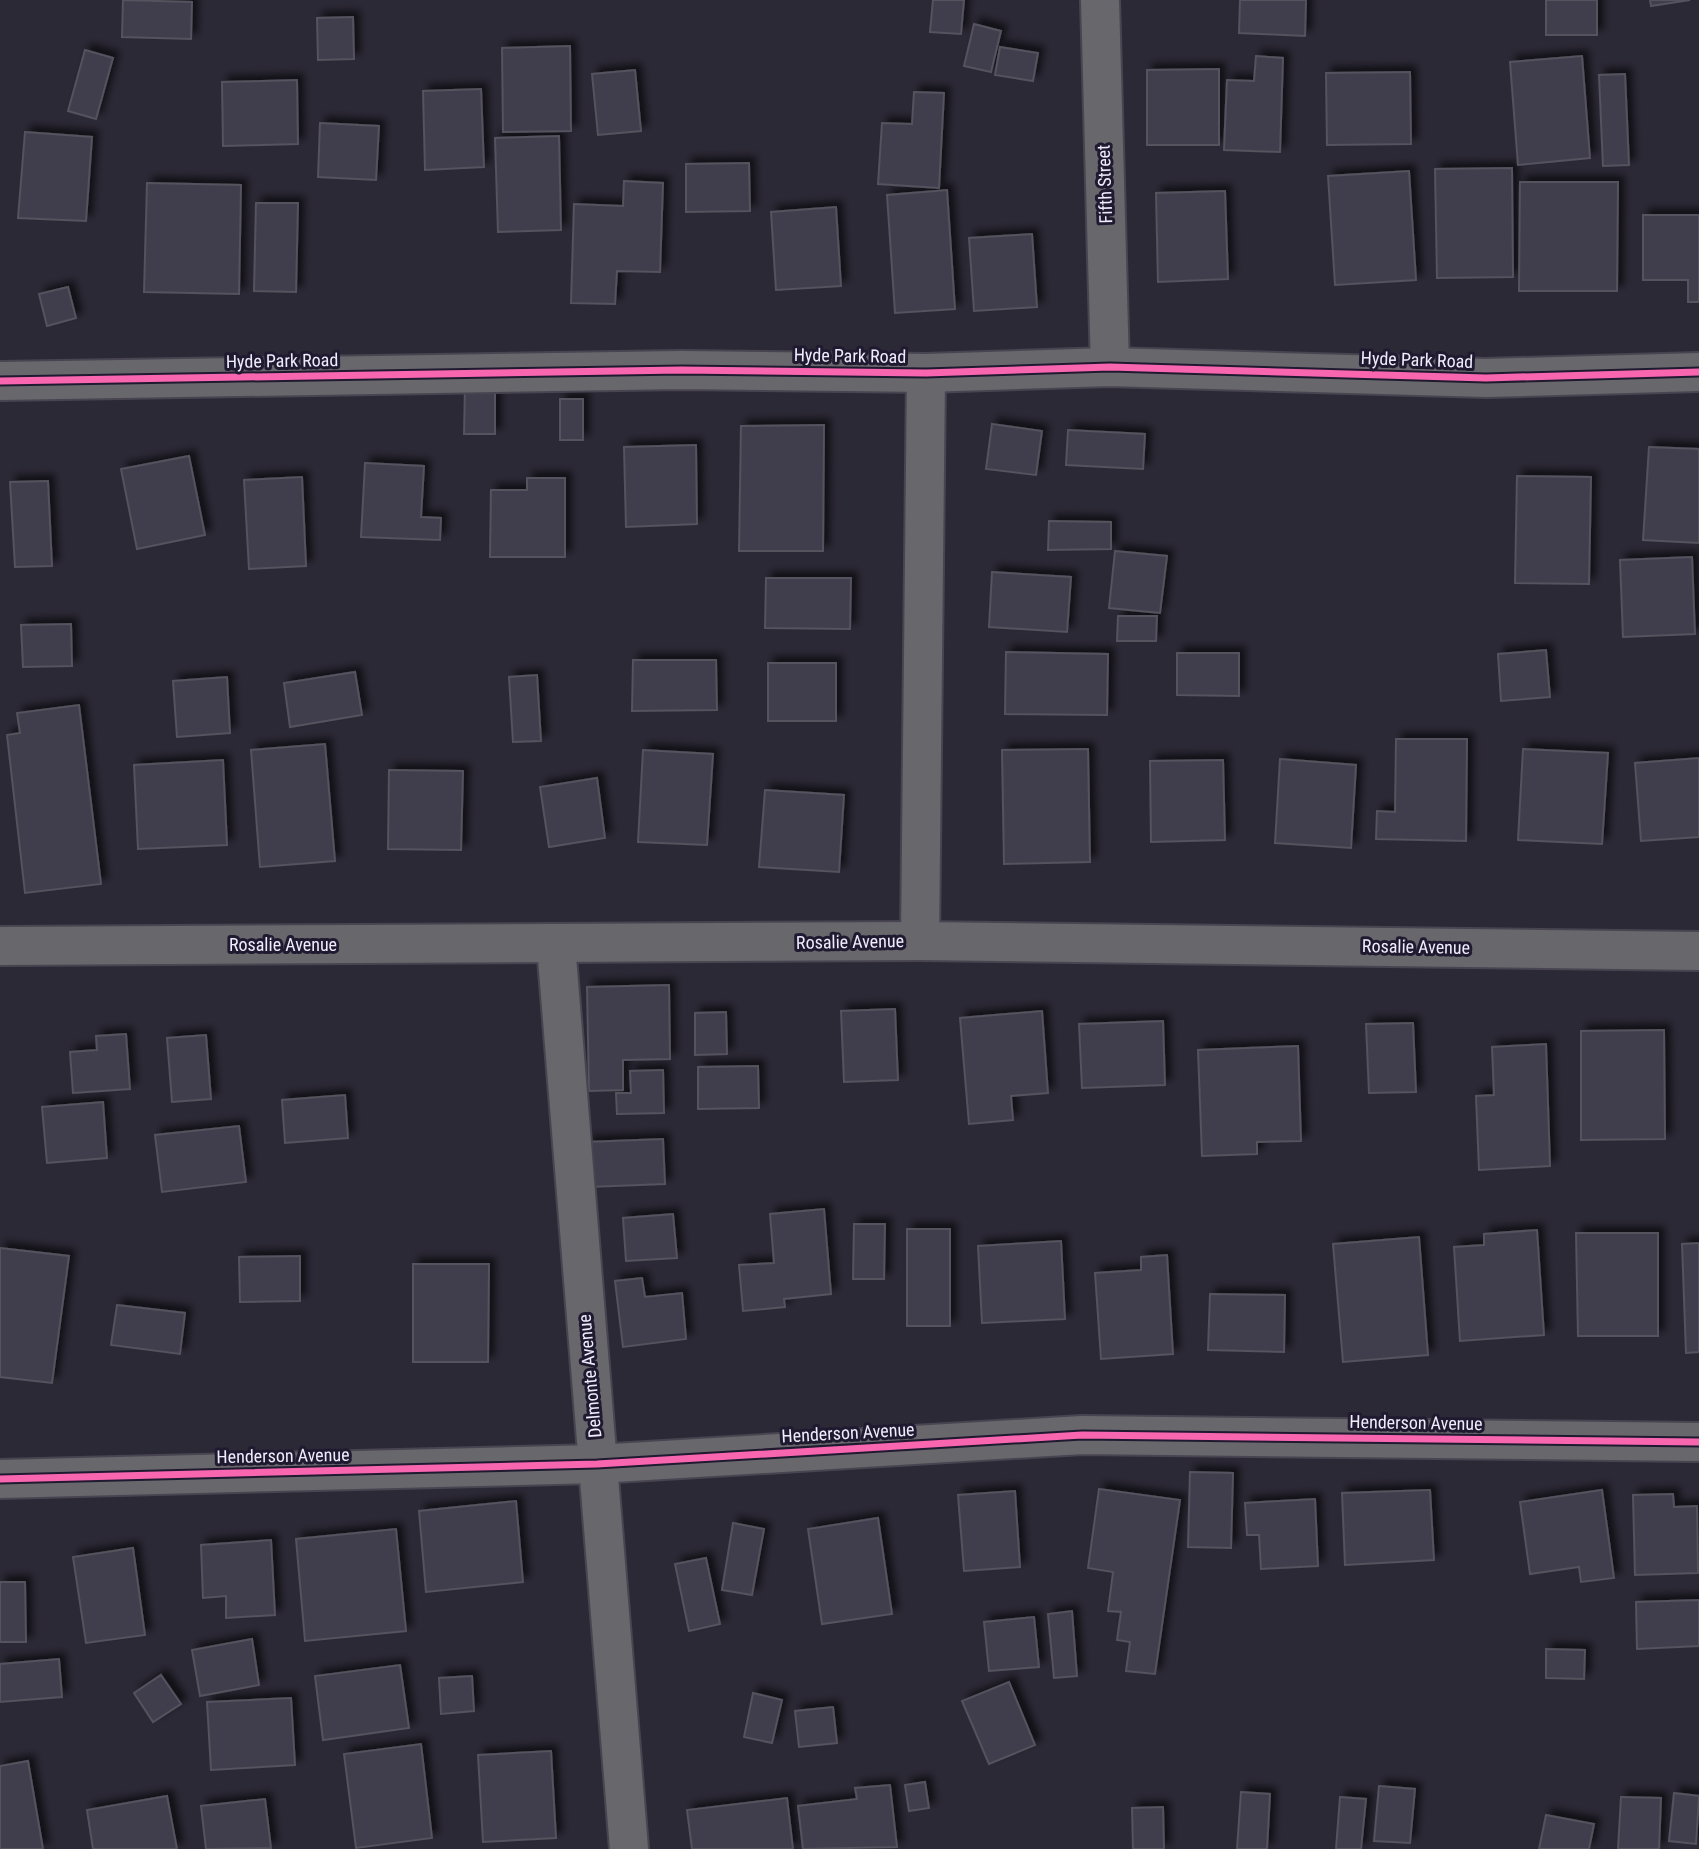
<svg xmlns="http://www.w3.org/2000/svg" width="1699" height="1849" viewBox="0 0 1699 1849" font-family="'Roboto Condensed',sans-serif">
<defs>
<filter id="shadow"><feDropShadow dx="6" dy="-6" stdDeviation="3.5" flood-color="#0009"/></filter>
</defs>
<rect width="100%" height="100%" fill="#2c2936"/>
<!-- building -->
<g fill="#413e4d" stroke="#54525d" stroke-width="2" filter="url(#shadow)">
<path d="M123 0 192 2 191 39 122 37Z"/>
<path d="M933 0H964L961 34 930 32Z"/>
<path d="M1240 0H1306L1305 36 1239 33Z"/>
<rect x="1546" y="0" width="51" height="35"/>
<path d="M1650 0H1690L1651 6Z"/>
<path d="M353 17 354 59 318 60 317 18Z"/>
<path d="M974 24 1001 31 991 72 964 66Z"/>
<path d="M570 46 571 131 503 132 502 48Z"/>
<path d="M1000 47 1038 53 1033 81 995 75Z"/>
<path d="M85 50 113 58 96 119 68 111Z"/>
<path d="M1256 56 1283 58 1280 152 1224 150 1227 80 1254 81Z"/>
<path d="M1582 56 1590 158 1518 165 1510 62Z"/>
<path d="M1219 69V145H1147V70Z"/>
<path d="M635 70 641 131 598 135 592 74Z"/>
<path d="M1410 72 1411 144 1327 145 1326 73Z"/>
<path d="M1625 74 1629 165 1603 166 1599 75Z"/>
<path d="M297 80 298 144 223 146 222 82Z"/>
<path d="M481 89 484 167 425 170 423 91Z"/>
<path d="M914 92 944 93 939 188 878 184 882 123 912 124Z"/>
<path d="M320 123 379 126 376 180 318 177Z"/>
<path d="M25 132 92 137 86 221 18 218Z"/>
<path d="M559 136 561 230 498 232 495 138Z"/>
<path d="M749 163 750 211 686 212V164Z"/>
<path d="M1512 168 1513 277 1437 278 1435 169Z"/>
<path d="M1409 171 1416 280 1335 285 1328 176Z"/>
<path d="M624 181 663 183 660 272 617 271 615 304 571 303 574 204 623 206Z"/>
<path d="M1520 182H1618L1617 291H1519Z"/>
<path d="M147 183 241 185 239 294 144 292Z"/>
<path d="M947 190 955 309 895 313 887 195Z"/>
<path d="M1225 191 1228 279 1158 282 1156 193Z"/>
<path d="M256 203H298L296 292 254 291Z"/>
<path d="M836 207 841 286 776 290 771 212Z"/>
<path d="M1643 215H1699V302H1688V280H1643Z"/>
<path d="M1032 234 1037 307 974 311 969 238Z"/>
<path d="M68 287 76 318 47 326 39 294Z"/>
<path d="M465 386H495V434H464Z"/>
<rect x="560" y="399" width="23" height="41"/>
<path d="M992 424 1042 431 1036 475 986 469Z"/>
<path d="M824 425 823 551H739L741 426Z"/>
<path d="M1068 430 1145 434 1143 469 1066 465Z"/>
<path d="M696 445 697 524 626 527 624 447Z"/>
<path d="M1649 447 1699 449V543L1643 540Z"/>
<path d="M189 456 205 535 137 549 121 469Z"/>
<path d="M365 463 424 466 421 517 441 518 440 540 361 537Z"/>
<path d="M1517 476 1591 477 1589 584 1515 583Z"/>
<path d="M302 477 306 566 249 569 244 480Z"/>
<path d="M527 478H565V557H490L491 490H527Z"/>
<path d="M48 481 52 566 15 567 10 482Z"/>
<path d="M1049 521 1111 522V549L1048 550Z"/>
<path d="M1115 551 1167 556 1160 613 1109 608Z"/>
<path d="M1692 557 1695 634 1623 637 1620 560Z"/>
<path d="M992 572 1071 577 1067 632 989 627Z"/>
<path d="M766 578H851L850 629 765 628Z"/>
<path d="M1118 616H1157L1156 641H1117Z"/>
<path d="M71 624 72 666 23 667 21 625Z"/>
<path d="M1546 650 1550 697 1501 701 1498 654Z"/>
<path d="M1006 652 1108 654 1107 715 1005 714Z"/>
<path d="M1177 653H1239V696L1177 695Z"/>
<path d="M633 660H716L717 710 632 711Z"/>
<rect x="768" y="663" width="68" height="58"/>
<path d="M355 672 362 715 290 727 284 683Z"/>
<path d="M537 675 541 741 513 742 509 677Z"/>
<path d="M227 677 230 733 177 737 173 681Z"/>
<path d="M79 705 101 884 25 893 7 735 20 733 17 713Z"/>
<path d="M1396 739H1467L1466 841 1376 839 1377 811 1395 812Z"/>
<path d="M325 744 335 861 260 867 251 750Z"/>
<path d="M1088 749 1090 862 1004 864 1002 750Z"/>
<path d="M1523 749 1608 753 1602 844 1518 840Z"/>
<path d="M643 750 713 754 707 845 638 842Z"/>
<path d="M1699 758V837L1641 841 1635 763Z"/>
<path d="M1280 759 1356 765 1351 848 1275 843Z"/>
<path d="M223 760 227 845 138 849 134 765Z"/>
<path d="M1223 760 1225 840 1151 842 1150 761Z"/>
<path d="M389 770 463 771 461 850 388 849Z"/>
<path d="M597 778 605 838 549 847 540 787Z"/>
<path d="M765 790 844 795 839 872 759 867Z"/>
<path d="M669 985 670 1059 623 1060V1090L589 1091 587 987Z"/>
<path d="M895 1009 898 1080 844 1082 841 1011Z"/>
<path d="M1042 1011 1048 1093 1011 1096 1013 1120 969 1124 960 1018Z"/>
<path d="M726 1012 727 1054 695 1055V1013Z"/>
<path d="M1163 1021 1165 1085 1082 1088 1079 1024Z"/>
<path d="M1413 1023 1416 1092 1369 1093 1366 1024Z"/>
<path d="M1664 1030 1665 1139 1581 1140V1031Z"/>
<path d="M126 1034 130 1089 73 1093 70 1052 97 1050 96 1036Z"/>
<path d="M206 1035 211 1099 172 1102 167 1038Z"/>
<path d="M1546 1044 1550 1166 1479 1170 1476 1096 1494 1095 1492 1047Z"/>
<path d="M1298 1046 1301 1141 1257 1142V1154L1202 1156 1198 1050Z"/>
<path d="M758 1066 759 1108 698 1109V1067Z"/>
<path d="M663 1070 664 1113 617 1114 616 1093H631L630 1071Z"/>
<path d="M345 1095 348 1138 285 1143 282 1100Z"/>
<path d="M103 1102 107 1158 47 1163 42 1107Z"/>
<path d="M239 1126 246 1182 162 1192 155 1135Z"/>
<path d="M663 1139 665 1184 588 1187 586 1142Z"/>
<path d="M824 1209 831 1294 784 1299 785 1307 743 1311 739 1265 774 1263 770 1214Z"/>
<path d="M673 1214 677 1258 626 1261 623 1218Z"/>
<path d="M854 1224H885L884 1279H853Z"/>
<rect x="907" y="1229" width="43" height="97"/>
<path d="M1537 1230 1544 1335 1460 1341 1454 1247 1484 1245V1234Z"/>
<path d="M1576 1233H1658V1336H1578Z"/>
<path d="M1419 1237 1428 1355 1343 1362 1333 1244Z"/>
<path d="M1061 1241 1065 1319 982 1323 978 1246Z"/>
<path d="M1699 1243V1352L1686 1353 1682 1244Z"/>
<path d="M0 1248 69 1256 52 1383 0 1377Z"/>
<path d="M1167 1255 1173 1354 1101 1359 1095 1273 1141 1270V1257Z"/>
<path d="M300 1256V1301L240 1302 239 1257Z"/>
<path d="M413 1264H489L488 1362H413Z"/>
<path d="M642 1278 645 1297 682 1293 686 1339 623 1347 615 1281Z"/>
<path d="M1210 1294 1285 1295 1284 1352 1208 1350Z"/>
<path d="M117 1305 185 1313 180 1354 111 1345Z"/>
<path d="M1190 1472 1233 1473 1231 1548 1188 1547Z"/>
<path d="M1099 1489 1180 1500 1155 1674 1126 1671 1130 1642 1117 1640 1121 1612 1108 1611 1113 1572 1088 1568Z"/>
<path d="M1430 1490 1434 1560 1345 1565 1342 1493Z"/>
<path d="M1602 1490 1614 1578 1581 1582 1579 1567 1530 1574 1520 1502Z"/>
<path d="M1015 1491 1020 1567 964 1571 958 1495Z"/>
<path d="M1673 1494 1674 1507 1697 1506 1698 1573 1635 1575 1633 1495Z"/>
<path d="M1315 1499 1318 1566 1261 1569 1259 1535H1247L1245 1503Z"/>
<path d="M516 1501 523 1582 426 1592 419 1511Z"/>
<path d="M878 1518 892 1614 822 1624 808 1529Z"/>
<path d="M733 1523 764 1529 752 1595 722 1590Z"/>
<path d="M396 1529 406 1631 305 1641 296 1539Z"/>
<path d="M271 1540 275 1615 226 1618V1596L203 1598 201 1545Z"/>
<path d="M133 1548 145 1635 86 1643 73 1557Z"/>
<path d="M706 1558 720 1624 689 1631 675 1564Z"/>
<path d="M0 1582H25L26 1642H0Z"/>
<path d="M1699 1600V1646L1637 1649 1636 1602Z"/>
<path d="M1072 1611 1077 1676 1054 1678 1048 1614Z"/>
<path d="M1034 1617 1039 1667 989 1671 984 1622Z"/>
<path d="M252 1639 259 1685 200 1696 192 1650Z"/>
<path d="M1546 1649 1585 1650 1584 1679 1546 1678Z"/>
<path d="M59 1659 62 1697 0 1702V1664Z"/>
<path d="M400 1665 409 1728 323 1740 315 1676Z"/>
<path d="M161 1675 181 1704 153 1722 134 1693Z"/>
<path d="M472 1676 474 1711 441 1714 439 1678Z"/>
<path d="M1009 1682 1035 1745 989 1764 962 1701Z"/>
<path d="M753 1693 782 1700 772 1743 744 1737Z"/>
<path d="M291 1698 295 1765 211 1770 207 1702Z"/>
<path d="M833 1707 837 1743 799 1747 795 1711Z"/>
<path d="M421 1744 432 1838 356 1848 344 1754Z"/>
<path d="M551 1751 556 1838 483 1842 478 1755Z"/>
<path d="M28 1761 43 1849H0V1766Z"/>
<path d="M925 1782 929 1808 909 1811 905 1785Z"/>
<path d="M890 1785 897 1847 803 1849 798 1806 857 1799 855 1788Z"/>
<path d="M1379 1786 1415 1789 1410 1843 1374 1841Z"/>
<path d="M1241 1792 1270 1794 1267 1849H1237Z"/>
<path d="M1674 1793 1699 1796 1696 1844 1669 1841Z"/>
<path d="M167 1796 177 1849H93L87 1810Z"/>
<path d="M1340 1797 1366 1799 1361 1849H1336Z"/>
<path d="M1621 1797 1661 1798 1659 1849H1618Z"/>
<path d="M787 1798 793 1849H692L687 1810Z"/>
<path d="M265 1799 271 1848 206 1849 201 1806Z"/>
<path d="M1163 1807 1164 1849H1133L1132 1808Z"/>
<path d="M1546 1815 1594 1824 1589 1849H1539Z"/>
</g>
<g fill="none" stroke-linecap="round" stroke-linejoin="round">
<defs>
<g id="minor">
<path d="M1100 0 1110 367"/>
<path d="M0 381 681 370 926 373 1110 367 1486 378 1699 372"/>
<path d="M920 941 926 373"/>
<path d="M556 945 629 1849"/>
<path d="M0 946 920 941 1699 951"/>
<path d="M0 1479 597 1464 1082 1435 1699 1442"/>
</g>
</defs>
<!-- minor casing -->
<use href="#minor" stroke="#484551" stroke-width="42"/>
<!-- minor -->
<use href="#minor" stroke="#68676c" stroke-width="38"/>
<defs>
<g id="cycleway">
<path d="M0 381 681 370 926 373 1110 367 1486 378 1699 372"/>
<path d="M0 1479 597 1464 1082 1435 1699 1442"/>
</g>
</defs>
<!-- cycleway casing -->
<use href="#cycleway" stroke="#201a31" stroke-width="11"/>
<!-- cycleway -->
<use href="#cycleway" stroke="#f766af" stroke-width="7"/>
</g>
<g text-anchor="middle" stroke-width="6" stroke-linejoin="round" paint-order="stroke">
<!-- street labels -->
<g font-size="18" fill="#efecfc" stroke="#201a31">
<text transform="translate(1105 184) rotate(-92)" y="6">Fifth Street</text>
<text transform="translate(850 356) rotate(1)" y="6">Hyde Park Road</text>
<text transform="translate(1417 360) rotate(2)" y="6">Hyde Park Road</text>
<text transform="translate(282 361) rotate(-1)" y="6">Hyde Park Road</text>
<text transform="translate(850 942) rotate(-1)" y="6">Rosalie Avenue</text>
<text x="283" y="951">Rosalie Avenue</text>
<text transform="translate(1416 947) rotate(1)" y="6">Rosalie Avenue</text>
<text transform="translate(590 1376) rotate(-95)" y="6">Delmonte Avenue</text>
<text transform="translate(1416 1423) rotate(1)" y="6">Henderson Avenue</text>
<text transform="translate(848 1433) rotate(-3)" y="6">Henderson Avenue</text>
<text transform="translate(283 1456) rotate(-1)" y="6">Henderson Avenue</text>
</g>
</g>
</svg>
